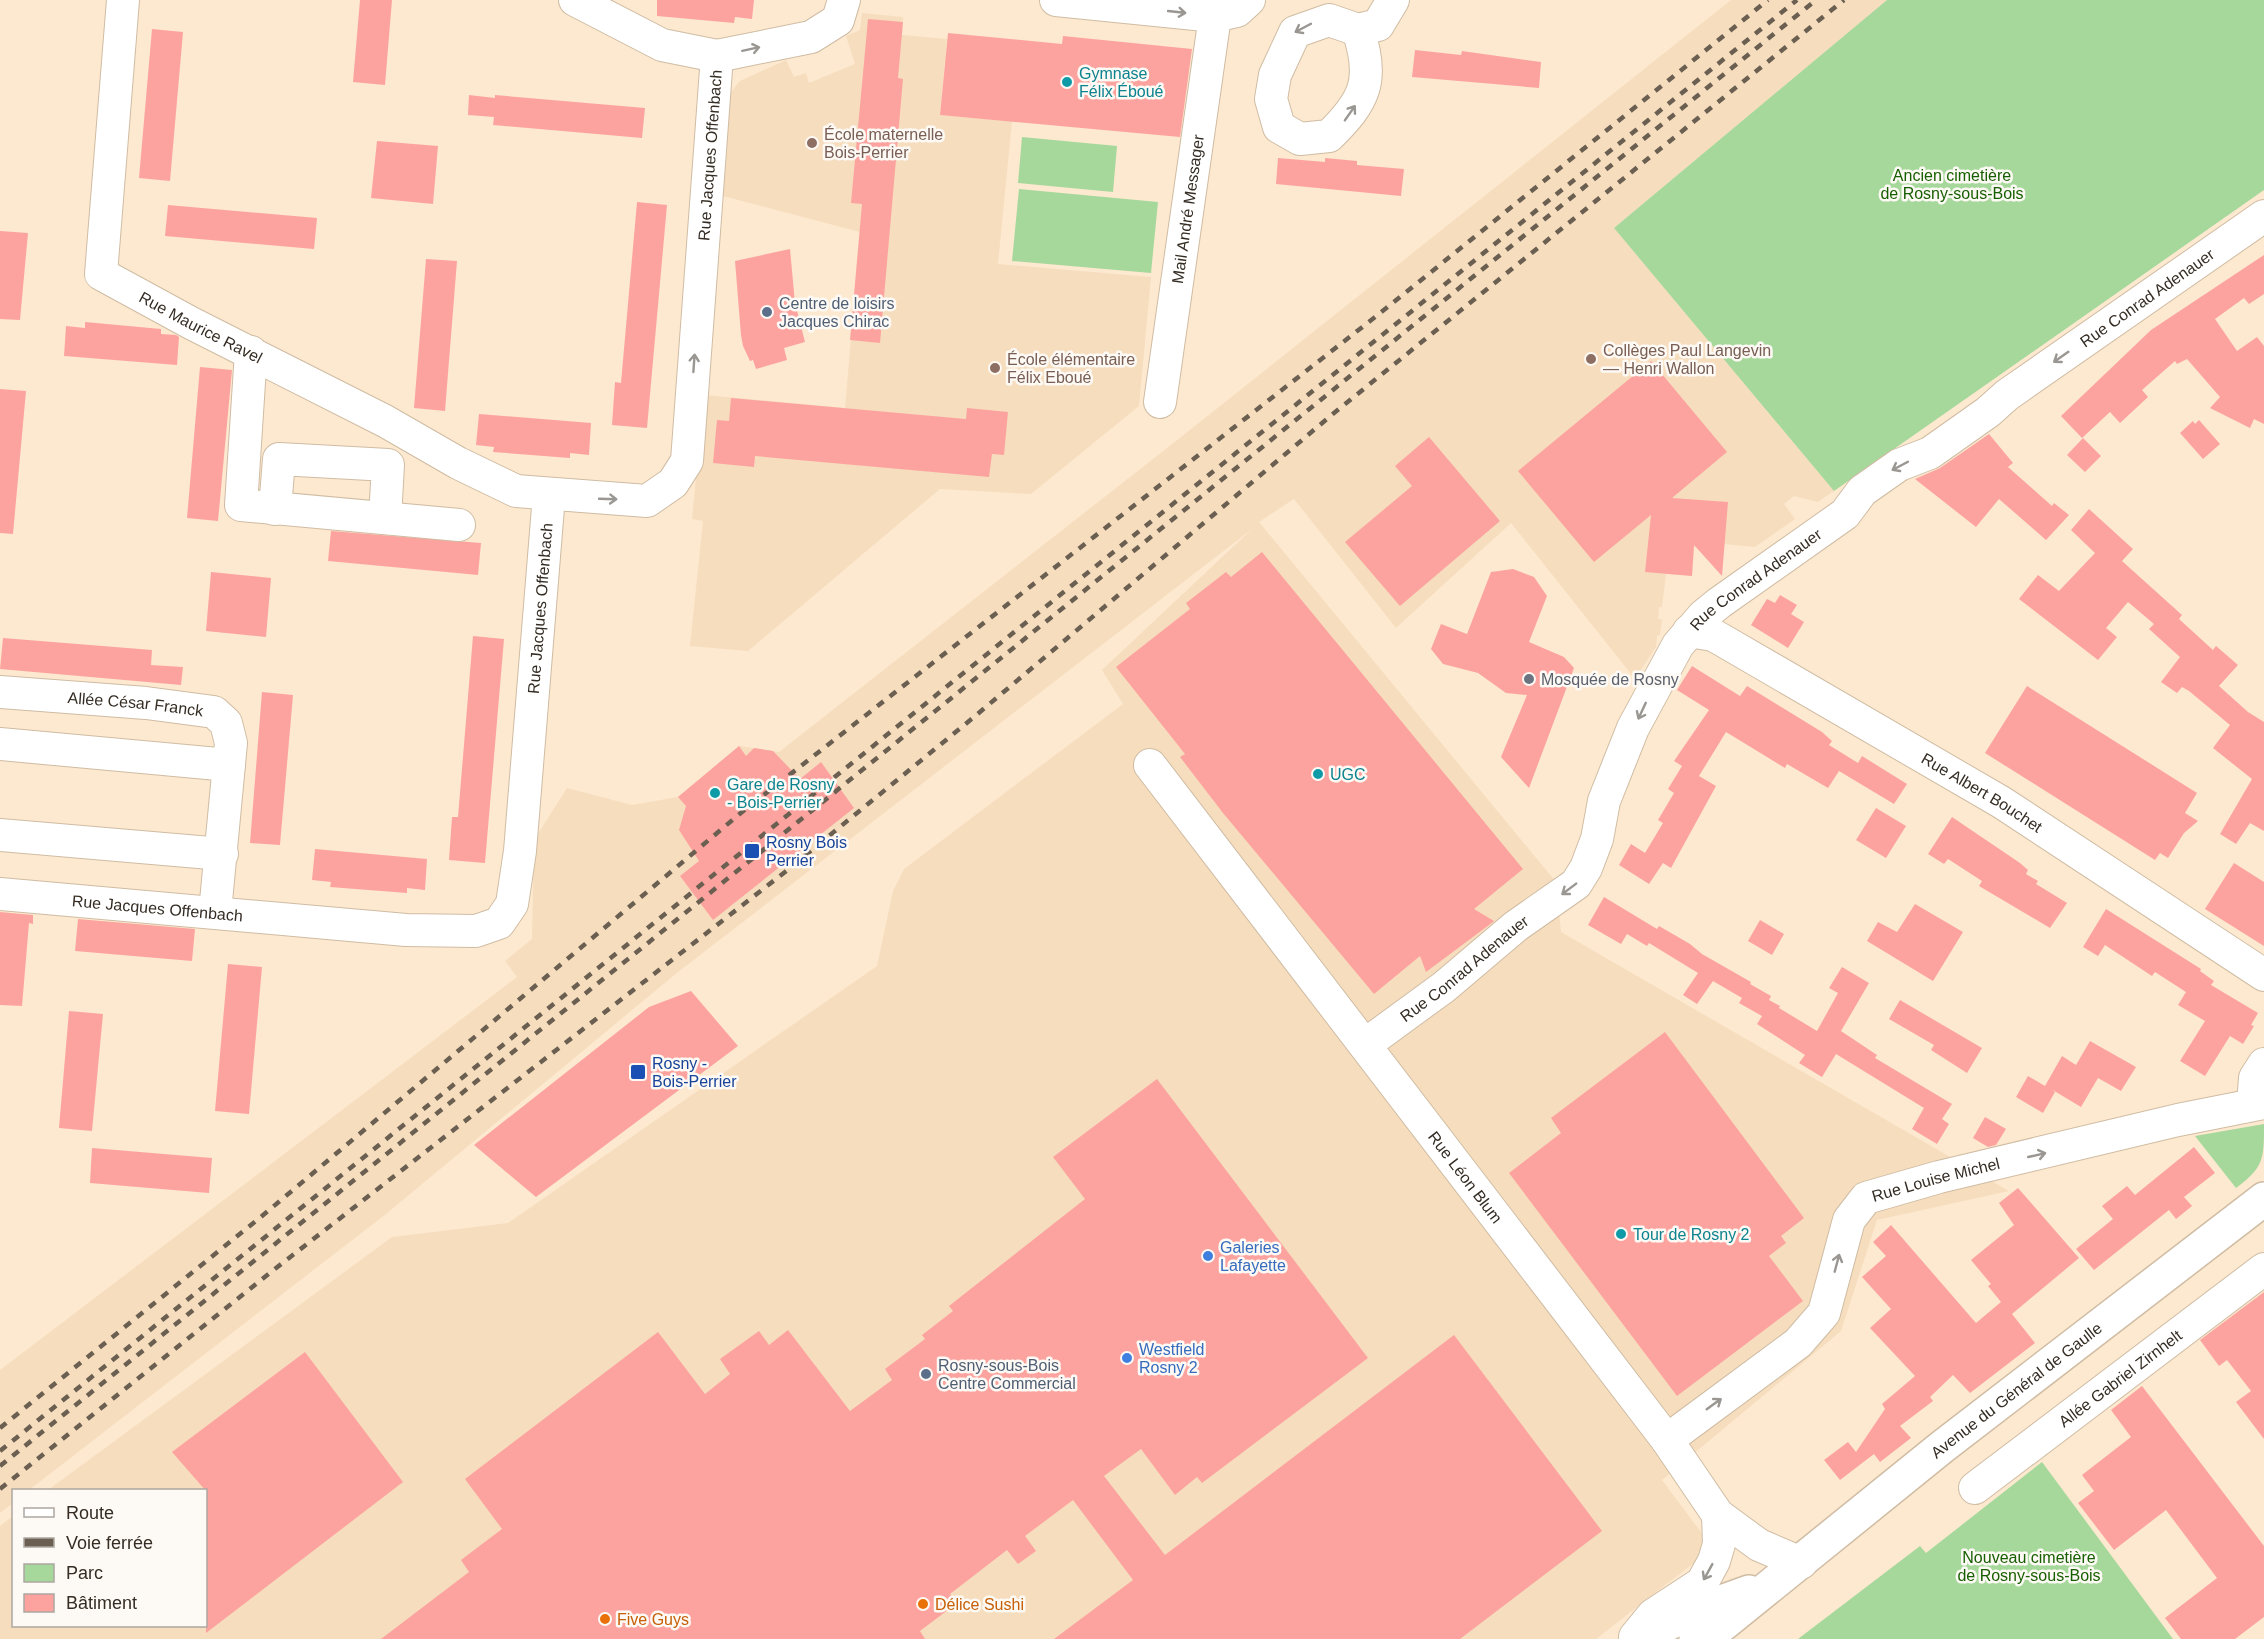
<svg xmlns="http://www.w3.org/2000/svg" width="2264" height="1639" viewBox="0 0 2264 1639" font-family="Helvetica,sans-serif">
<rect width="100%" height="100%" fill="#fde9d0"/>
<!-- built -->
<g fill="#f6ddbe">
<path d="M1731 0H1887L1614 228 1834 491 1818 502 1794 496 1784 504 1795 519 1755 547 1724 544 1723 549 1694 547 1692 576 1666 574 1662 607H1659L1658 619H1662L1660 635 1657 636 1656 647 1635 679 1511 523 1396 628 1294 499 1259 522 1556 882 1561 932 2009 1191 1877 1220 1841 1331 1662 1480 1713 1548 1596 1639H0V1526L13 1516 14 1626H206V1490H48L392 1237 508 1223 877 966 893 891 904 869 1123 704 1102 670 1252 529 678 972 386 1214 29 1490H14L13 1503 0 1513V1370L517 977 505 961 532 939 534 840 567 788 632 805 678 797 739 746 779 752 1176 441Z"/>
<path d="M862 13 903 17 902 35 947 39 940 115 1012 121 998 264 1151 277 1139 406 1031 494 940 489 748 651 690 646 703 521 692 519 704 395 845 408 860 232 719 195 731 92 740 81 786 60 794 77 806 73 809 83 855 64 846 36 860 30Z"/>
</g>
<!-- green -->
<g fill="#a6d89c">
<path d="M1887 0H2264V190L1834 491 1614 228Z"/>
<path d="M1022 137 1117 146 1113 192 1018 183Z"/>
<path d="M1019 189 1158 202 1151 273 1012 261Z"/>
<path d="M2264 1124C2264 1159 2264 1167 2236 1188L2195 1136Z"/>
<path d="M2042 1462 2173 1639H1798L1920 1546 1926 1553Z"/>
</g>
<!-- building -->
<g fill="#fda39f">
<path d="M360 0H392L385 85 353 82Z"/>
<path d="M657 0H754L752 19 735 17 734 23 657 16Z"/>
<path d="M868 19 903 22 898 78 903 79 880 343 850 340 862 204 851 203Z"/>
<path d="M152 29 183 32 170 181 139 178Z"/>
<path d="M948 33 1062 44 1063 36 1192 49 1180 137 940 115Z"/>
<path d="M1415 50 1461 55 1462 51 1541 62 1539 88 1412 77Z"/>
<path d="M469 95 495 98V95L645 108 642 138 493 125 494 117 468 115Z"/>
<path d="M377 141 438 146 433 204 371 198Z"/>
<path d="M1278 158 1325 162V158L1357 161V165L1404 169 1401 196 1276 184Z"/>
<path d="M637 202 667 205 647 428 612 425 615 382 621 383Z"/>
<path d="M168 205 317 218 314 249 165 236Z"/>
<path d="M0 231 28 233 20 320 0 319Z"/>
<path d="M790 249 795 303 805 342 784 348 787 360 756 369 753 360 750 361 743 346 741 335 735 261Z"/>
<path d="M2264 255V294L2249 304 2244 298 2215 319 2237 351 2257 337 2264 346V424L2254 419 2250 428 2210 408 2220 397 2187 359 2177 364 2175 361 2142 390 2148 397 2120 423 2110 412 2082 438 2061 416 2151 330Z"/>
<path d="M426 259 457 261 445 411 414 408Z"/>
<path d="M85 322 161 329V334L176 335 179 337 177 365 64 356 66 326 85 328Z"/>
<path d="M1651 361 1727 452 1672 498 1728 502 1722 576 1694 545 1692 576 1645 572 1651 515 1594 562 1518 471Z"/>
<path d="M200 367 232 370 218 521 187 518Z"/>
<path d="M0 389 26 391 13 534 0 533Z"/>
<path d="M731 398 966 419 967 408 1008 412 1004 455 992 454 989 477 755 456 754 467 713 463 717 420 729 421Z"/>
<path d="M479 414 591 423 589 455 570 453V458L493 452 494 447 476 445Z"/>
<path d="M2199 420 2220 444 2203 459 2180 433 2193 421 2195 424Z"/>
<path d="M1989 434 2013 463 2008 467 2052 506 2054 503 2069 515 2046 540 1999 499 1976 527 1915 479 1940 468Z"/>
<path d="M1429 437 1500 521 1400 606 1345 542 1412 486 1395 466Z"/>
<path d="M2083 438 2101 456 2085 472 2067 455Z"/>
<path d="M2089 509 2133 549 2122 561 2182 615 2179 619 2213 650 2216 646 2238 665 2219 686 2248 712 2264 722V831L2250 823 2236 844 2220 834 2252 779 2213 748 2230 725 2189 691 2182 687 2177 693 2161 682 2180 657 2149 629 2154 624 2128 602 2106 628 2117 637 2098 660 2019 599 2038 575 2059 591 2095 553 2071 530Z"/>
<path d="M331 531 481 543 478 575 328 561Z"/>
<path d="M1262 552 1523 869 1474 909 1494 921 1489 925 1426 972 1420 956 1374 994 1223 813 1180 757 1185 754 1116 667 1190 609 1186 603 1226 572 1231 577Z"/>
<path d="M1513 569 1534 577 1547 596 1529 642 1564 657 1574 668 1529 788 1501 757 1527 695 1506 693 1478 673 1443 664 1431 649 1441 624 1467 634 1491 572Z"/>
<path d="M211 572 271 578 266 637 206 631Z"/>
<path d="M1780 595 1797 605 1791 614 1804 622 1788 648 1751 625 1767 599 1775 603Z"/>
<path d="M473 636 504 639 485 863 449 860 452 817H458Z"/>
<path d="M3 638 152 650 151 665 183 667 181 685 0 669Z"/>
<path d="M1692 666 1740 696 1747 686 1822 732 1832 741 1829 745 1858 763 1862 756 1907 784 1894 804 1839 771 1828 788 1787 764 1785 768 1726 732 1699 776 1716 786 1671 868 1663 863 1649 884 1619 865 1631 844 1645 853 1663 823 1658 820 1674 793 1668 789 1682 766 1674 761 1709 710 1677 690Z"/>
<path d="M2027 686 2197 793 2185 813 2198 821 2184 833 2168 858 2160 853 2155 860 1985 753Z"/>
<path d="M262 692 293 695 280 845 250 843Z"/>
<path d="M739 746 746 756 754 748 773 751 800 779 821 762 854 808 713 920 680 876 699 861 679 830 686 806 678 797Z"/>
<path d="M1876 808 1906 826 1886 858 1856 840Z"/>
<path d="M1952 817 2020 863 2028 870 2026 874 2038 881 2036 884 2067 903 2050 928 1979 886 1982 881 1948 859 1944 864 1928 854Z"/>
<path d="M315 849 427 859 425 890 407 888V893L330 887 331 882 312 880Z"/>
<path d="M2234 863 2264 882V946L2205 909Z"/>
<path d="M1604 897 1657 929 1659 926 1690 944 1702 954 1751 982 1749 987 1750 984 1771 996 1769 1000 1780 1006 1779 1008 1817 1031 1838 993 1829 988 1842 967 1869 983 1841 1031 1877 1055 1875 1058 1952 1104 1942 1119 1949 1124 1937 1144 1912 1129 1924 1108 1836 1054 1822 1077 1799 1063 1805 1055 1757 1024 1762 1016 1739 1003 1742 998 1713 981 1697 1004 1683 995 1698 973 1649 943 1647 946 1627 934 1621 944 1588 925Z"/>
<path d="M1915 904 1963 932 1933 981 1867 941 1878 922 1897 932Z"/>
<path d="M2106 909 2201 969 2200 971 2214 981 2211 985 2258 1013 2251 1025 2254 1026 2243 1044 2230 1036 2205 1076 2180 1061 2205 1021 2178 1005 2186 992 2155 972 2152 976 2105 945 2098 956 2083 947Z"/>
<path d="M0 912 33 915V924L29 923 22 1006 0 1005Z"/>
<path d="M78 919 195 929 192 961 75 951Z"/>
<path d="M1760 920 1784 934 1772 955 1748 941Z"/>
<path d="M228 964 262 967 249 1114 215 1111Z"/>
<path d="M691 991 738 1046 536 1197 474 1145 649 1007Z"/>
<path d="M1900 1000 1982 1048 1967 1073 1931 1050 1934 1045 1889 1019Z"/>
<path d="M69 1011 103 1014 92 1131 59 1128Z"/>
<path d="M1665 1032 1804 1218 1781 1236 1786 1243 1769 1256 1803 1301 1677 1396 1509 1173 1561 1133 1551 1118Z"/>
<path d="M2090 1041 2136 1067 2121 1091 2098 1078 2081 1107 2051 1089 2055 1092 2043 1113 2016 1097 2028 1076 2045 1086 2062 1056 2076 1065Z"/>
<path d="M1157 1079 1368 1358 1202 1483 1197 1477 1175 1495 1141 1449 1104 1476 1165 1555 1454 1335 1602 1531 1460 1639H1054L1133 1580 1073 1500 1025 1536 1036 1551 1018 1564 1007 1550 950 1594 957 1603 920 1631 925 1639H381L469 1572 461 1560 502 1529 465 1479 658 1332 705 1394 730 1374 720 1359 759 1331 769 1345 788 1330 850 1411 892 1380 885 1369 925 1339 922 1335 953 1311 949 1306 1085 1199 1053 1157Z"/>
<path d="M1985 1117 2006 1129 1996 1145 1988 1147 1973 1138Z"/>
<path d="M2194 1147 2215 1173 2184 1197 2192 1206 2176 1219 2169 1210 2094 1270 2076 1249 2113 1219 2102 1206 2127 1186 2135 1195Z"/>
<path d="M92 1148 212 1158 209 1193 90 1183Z"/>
<path d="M2018 1188 2079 1258 2012 1314 2035 1343 1970 1393 1953 1375 1930 1397 1933 1401 1900 1426 1911 1438 1880 1462 1874 1454 1840 1480 1824 1460 1848 1442 1856 1452 1885 1409 1882 1404 1915 1376 1870 1328 1891 1309 1862 1277 1886 1256 1873 1242 1891 1225 1976 1323 2001 1302 1988 1286 1991 1284 1971 1260 2014 1225 1999 1203Z"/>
<path d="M2264 1292V1439L2236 1402 2251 1391 2227 1360 2219 1366 2200 1340Z"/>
<path d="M305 1352 403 1482 206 1633V1491L172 1452Z"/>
<path d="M2142 1386 2264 1546V1617L2235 1639H2181L2165 1618 2217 1578 2166 1510 2114 1550 2078 1503 2094 1491 2082 1475 2131 1437 2111 1410Z"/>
</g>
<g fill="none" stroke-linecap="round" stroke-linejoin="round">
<defs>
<g id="minor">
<path id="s1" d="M123 0 101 274 191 323 385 421 458 463 516 491 647 501 673 483 687 461 717 56 811 37 838 20 844 0"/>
<path d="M575 0 662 45 717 56"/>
<path d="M1056 0 1215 16 1237 11 1249 0"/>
<path d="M1358 30C1375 80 1365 101 1329 136L1300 139 1279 127 1271 99 1275 75 1295 32 1329 20 1358 30 1378 25 1393 0"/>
<path d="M251 352 241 505 459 525"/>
<path id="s2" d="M1160 402 1215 16"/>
<path d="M275 509 279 459 388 465 385 518"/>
<path id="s3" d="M1689 631 1713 635 1722 640 2001 802 2264 975"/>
<path id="s4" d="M0 692 146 703 214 712 226 723 231 743 215 912"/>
<path d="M0 744 229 765"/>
<path id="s5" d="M1150 765 1667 1440 1718 1515 1759 1545 1801 1563"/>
<path d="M0 835 222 854"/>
<path id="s6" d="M0 894 406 930 476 931 499 923 512 904 520 851 549 495"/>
<path id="s7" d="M1366 1044 1444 987 1516 926 1576 884 1586 868 1597 839 1604 801 1633 728 1678 645 1703 616 1719 603 1845 514 1862 491 1899 465 1930 453 1988 412 2007 395 2264 216"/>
<path d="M2253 1104 2255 1078 2264 1064"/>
<path id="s8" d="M1667 1440 1798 1343 1824 1313 1849 1220 1866 1198 1939 1177 2178 1120 2264 1103"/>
<path id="s9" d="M1975 1488 2264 1269"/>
<path d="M1635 1637 1653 1615 1702 1583 1714 1561 1719 1544 1718 1515"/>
</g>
<g id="major">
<path d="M1637 1639 1688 1614 1749 1592"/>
<path id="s10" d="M1696 1639 1722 1625 1942 1447 2264 1199"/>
</g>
</defs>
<!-- minor casing -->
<use href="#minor" stroke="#cfbca3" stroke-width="34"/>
<!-- major casing -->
<use href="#major" stroke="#cfbca3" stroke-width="36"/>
<!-- minor -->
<use href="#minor" stroke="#fff" stroke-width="32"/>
<!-- major -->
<use href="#major" stroke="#fff" stroke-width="33"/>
<!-- rail -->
<g stroke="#6a5f51" stroke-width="4.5" stroke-dasharray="8 8" stroke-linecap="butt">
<path d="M0 1428 262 1216 742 812 1379 314 1768 0"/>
<path d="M0 1451 1797 0"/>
<path d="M0 1466 1816 0"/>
<path d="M0 1489 271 1272 785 872 974 717 1334 413 1844 0"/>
</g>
</g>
<!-- one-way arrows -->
<defs><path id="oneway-shaft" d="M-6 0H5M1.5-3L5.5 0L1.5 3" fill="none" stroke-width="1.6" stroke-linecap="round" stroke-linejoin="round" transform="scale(1.5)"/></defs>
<g stroke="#9a9692">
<use href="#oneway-shaft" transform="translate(1177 12) rotate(6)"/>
<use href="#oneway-shaft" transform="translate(1303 28) rotate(152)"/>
<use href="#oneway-shaft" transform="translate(751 49) rotate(-12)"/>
<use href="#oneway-shaft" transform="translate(1350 113) rotate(-55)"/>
<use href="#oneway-shaft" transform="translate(2061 357) rotate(145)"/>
<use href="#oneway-shaft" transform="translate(694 363) rotate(-86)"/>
<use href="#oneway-shaft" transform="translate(1900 466) rotate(152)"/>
<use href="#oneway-shaft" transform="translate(608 499) rotate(2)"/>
<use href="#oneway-shaft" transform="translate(1642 711) rotate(115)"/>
<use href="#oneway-shaft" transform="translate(1569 889) rotate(143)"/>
<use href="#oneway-shaft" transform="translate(2037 1155) rotate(-13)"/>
<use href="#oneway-shaft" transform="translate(1837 1263) rotate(-75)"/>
<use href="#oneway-shaft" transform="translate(1714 1404) rotate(-36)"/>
<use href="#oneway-shaft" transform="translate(1708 1572) rotate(119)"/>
</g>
<!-- markers -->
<g fill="#0f9aa8" stroke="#fdf9f4" stroke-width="2">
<circle cx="1067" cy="82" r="6"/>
<circle cx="1318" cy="774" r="6"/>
<circle cx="715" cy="793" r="6"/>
<circle cx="1621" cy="1234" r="6"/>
</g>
<g fill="#8d6e63" stroke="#fdf9f4" stroke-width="2">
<circle cx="812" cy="143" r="6"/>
<circle cx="1591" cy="359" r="6"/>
<circle cx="995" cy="368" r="6"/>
</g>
<g fill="#5c6f8a" stroke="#fdf9f4" stroke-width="2">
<circle cx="767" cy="312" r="6"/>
<circle cx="926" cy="1374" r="6"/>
</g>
<circle fill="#6b7280" stroke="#fdf9f4" stroke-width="2" cx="1529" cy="679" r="6"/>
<g fill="#1a4fb4" stroke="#fdf9f4" stroke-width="2">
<rect x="744" y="843" width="16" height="16" rx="3"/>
<rect x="630" y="1064" width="16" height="16" rx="3"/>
</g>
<g fill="#3f7fe0" stroke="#fdf9f4" stroke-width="2">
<circle cx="1208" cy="1256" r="6"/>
<circle cx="1127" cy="1358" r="6"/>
</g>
<g fill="#e8710a" stroke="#fdf9f4" stroke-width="2">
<circle cx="923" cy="1604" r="6"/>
<circle cx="605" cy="1619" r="6"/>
</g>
<g text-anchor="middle" stroke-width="5" stroke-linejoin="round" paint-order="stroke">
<!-- culture labels -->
<g font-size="16" fill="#0d838f" stroke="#fdf9f4" text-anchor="start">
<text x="1079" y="79">Gymnase<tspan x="1079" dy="18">Félix Éboué</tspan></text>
<text x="1330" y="780">UGC</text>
<text x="727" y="790">Gare de Rosny<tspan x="727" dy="18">- Bois-Perrier</tspan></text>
<text x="1633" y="1240">Tour de Rosny 2</text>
</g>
<!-- education labels -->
<g font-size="16" fill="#785e54" stroke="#fdf9f4" text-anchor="start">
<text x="824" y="140">École maternelle<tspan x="824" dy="18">Bois-Perrier</tspan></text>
<text x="1603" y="356">Collèges Paul Langevin<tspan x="1603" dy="18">— Henri Wallon</tspan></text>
<text x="1007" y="365">École élémentaire<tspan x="1007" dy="18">Félix Eboué</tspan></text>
</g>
<!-- street labels -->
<g font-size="16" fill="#352d24" stroke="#fdf9f4">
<text dy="6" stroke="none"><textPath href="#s1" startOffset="1239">Rue Jacques Offenbach</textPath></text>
<text dy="6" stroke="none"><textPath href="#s2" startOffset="195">Mail André Messager</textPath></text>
<text dy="6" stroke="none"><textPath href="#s7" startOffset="1113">Rue Conrad Adenauer</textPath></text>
<text dy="6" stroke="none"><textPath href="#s1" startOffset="388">Rue Maurice Ravel</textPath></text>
<text dy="6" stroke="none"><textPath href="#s7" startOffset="628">Rue Conrad Adenauer</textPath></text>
<text dy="6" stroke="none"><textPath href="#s6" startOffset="822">Rue Jacques Offenbach</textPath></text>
<text dy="6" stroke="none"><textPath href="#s4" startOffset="136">Allée César Franck</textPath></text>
<text dy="6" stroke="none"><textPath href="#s3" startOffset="336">Rue Albert Bouchet</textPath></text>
<text dy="6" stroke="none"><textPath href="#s6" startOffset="158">Rue Jacques Offenbach</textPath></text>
<text dy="6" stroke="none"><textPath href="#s7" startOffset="124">Rue Conrad Adenauer</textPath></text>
<text dy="6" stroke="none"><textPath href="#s5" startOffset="519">Rue Léon Blum</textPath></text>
<text dy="6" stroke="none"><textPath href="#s8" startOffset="399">Rue Louise Michel</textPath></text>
<text dy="6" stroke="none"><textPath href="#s9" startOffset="182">Allée Gabriel Zirnhelt</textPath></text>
<text dy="6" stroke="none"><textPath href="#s10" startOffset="406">Avenue du Général de Gaulle</textPath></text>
</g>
<!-- park labels -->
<g font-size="16" fill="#165f00" stroke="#fdf9f4">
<text x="1952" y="181">Ancien cimetière<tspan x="1952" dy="18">de Rosny-sous-Bois</tspan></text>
<text x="2029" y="1563">Nouveau cimetière<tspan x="2029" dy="18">de Rosny-sous-Bois</tspan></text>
</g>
<!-- service labels -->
<g font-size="16" fill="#4e5e75" stroke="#fdf9f4" text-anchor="start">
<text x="779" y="309">Centre de loisirs<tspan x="779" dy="18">Jacques Chirac</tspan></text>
<text x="938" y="1371">Rosny-sous-Bois<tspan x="938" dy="18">Centre Commercial</tspan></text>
</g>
<!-- worship labels -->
<g font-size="16" fill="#5b616d" stroke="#fdf9f4" text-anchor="start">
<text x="1541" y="685">Mosquée de Rosny</text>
</g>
<!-- transit labels -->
<g font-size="16" fill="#164399" stroke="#fdf9f4" text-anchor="start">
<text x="766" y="848">Rosny Bois<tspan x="766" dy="18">Perrier</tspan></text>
<text x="652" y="1069">Rosny -<tspan x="652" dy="18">Bois-Perrier</tspan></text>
</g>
<!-- shop labels -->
<g font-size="16" fill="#366cbe" stroke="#fdf9f4" text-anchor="start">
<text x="1220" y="1253">Galeries<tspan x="1220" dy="18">Lafayette</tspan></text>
<text x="1139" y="1355">Westfield<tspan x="1139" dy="18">Rosny 2</tspan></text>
</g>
<!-- food labels -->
<g font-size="16" fill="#c56008" stroke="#fdf9f4" text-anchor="start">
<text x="935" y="1610">Délice Sushi</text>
<text x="617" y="1625">Five Guys</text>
</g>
</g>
<!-- legend -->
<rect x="12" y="1489" width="195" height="138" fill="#fdf9f4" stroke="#ada7a1" stroke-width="1.5"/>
<rect x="24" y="1508" width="30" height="9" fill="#ffffff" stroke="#ada7a1" stroke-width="1.5"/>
<text x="66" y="1519" font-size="18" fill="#352d24">Route</text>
<rect x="24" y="1538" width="30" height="9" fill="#6a5f51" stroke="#ada7a1" stroke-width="1.5"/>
<text x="66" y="1549" font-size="18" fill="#352d24">Voie ferrée</text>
<rect x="24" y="1564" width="30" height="18" fill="#a6d89c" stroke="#ada7a1" stroke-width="1.5"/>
<text x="66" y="1579" font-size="18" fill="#352d24">Parc</text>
<rect x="24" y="1594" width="30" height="18" fill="#fda39f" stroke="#ada7a1" stroke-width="1.5"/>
<text x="66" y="1609" font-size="18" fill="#352d24">Bâtiment</text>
</svg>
